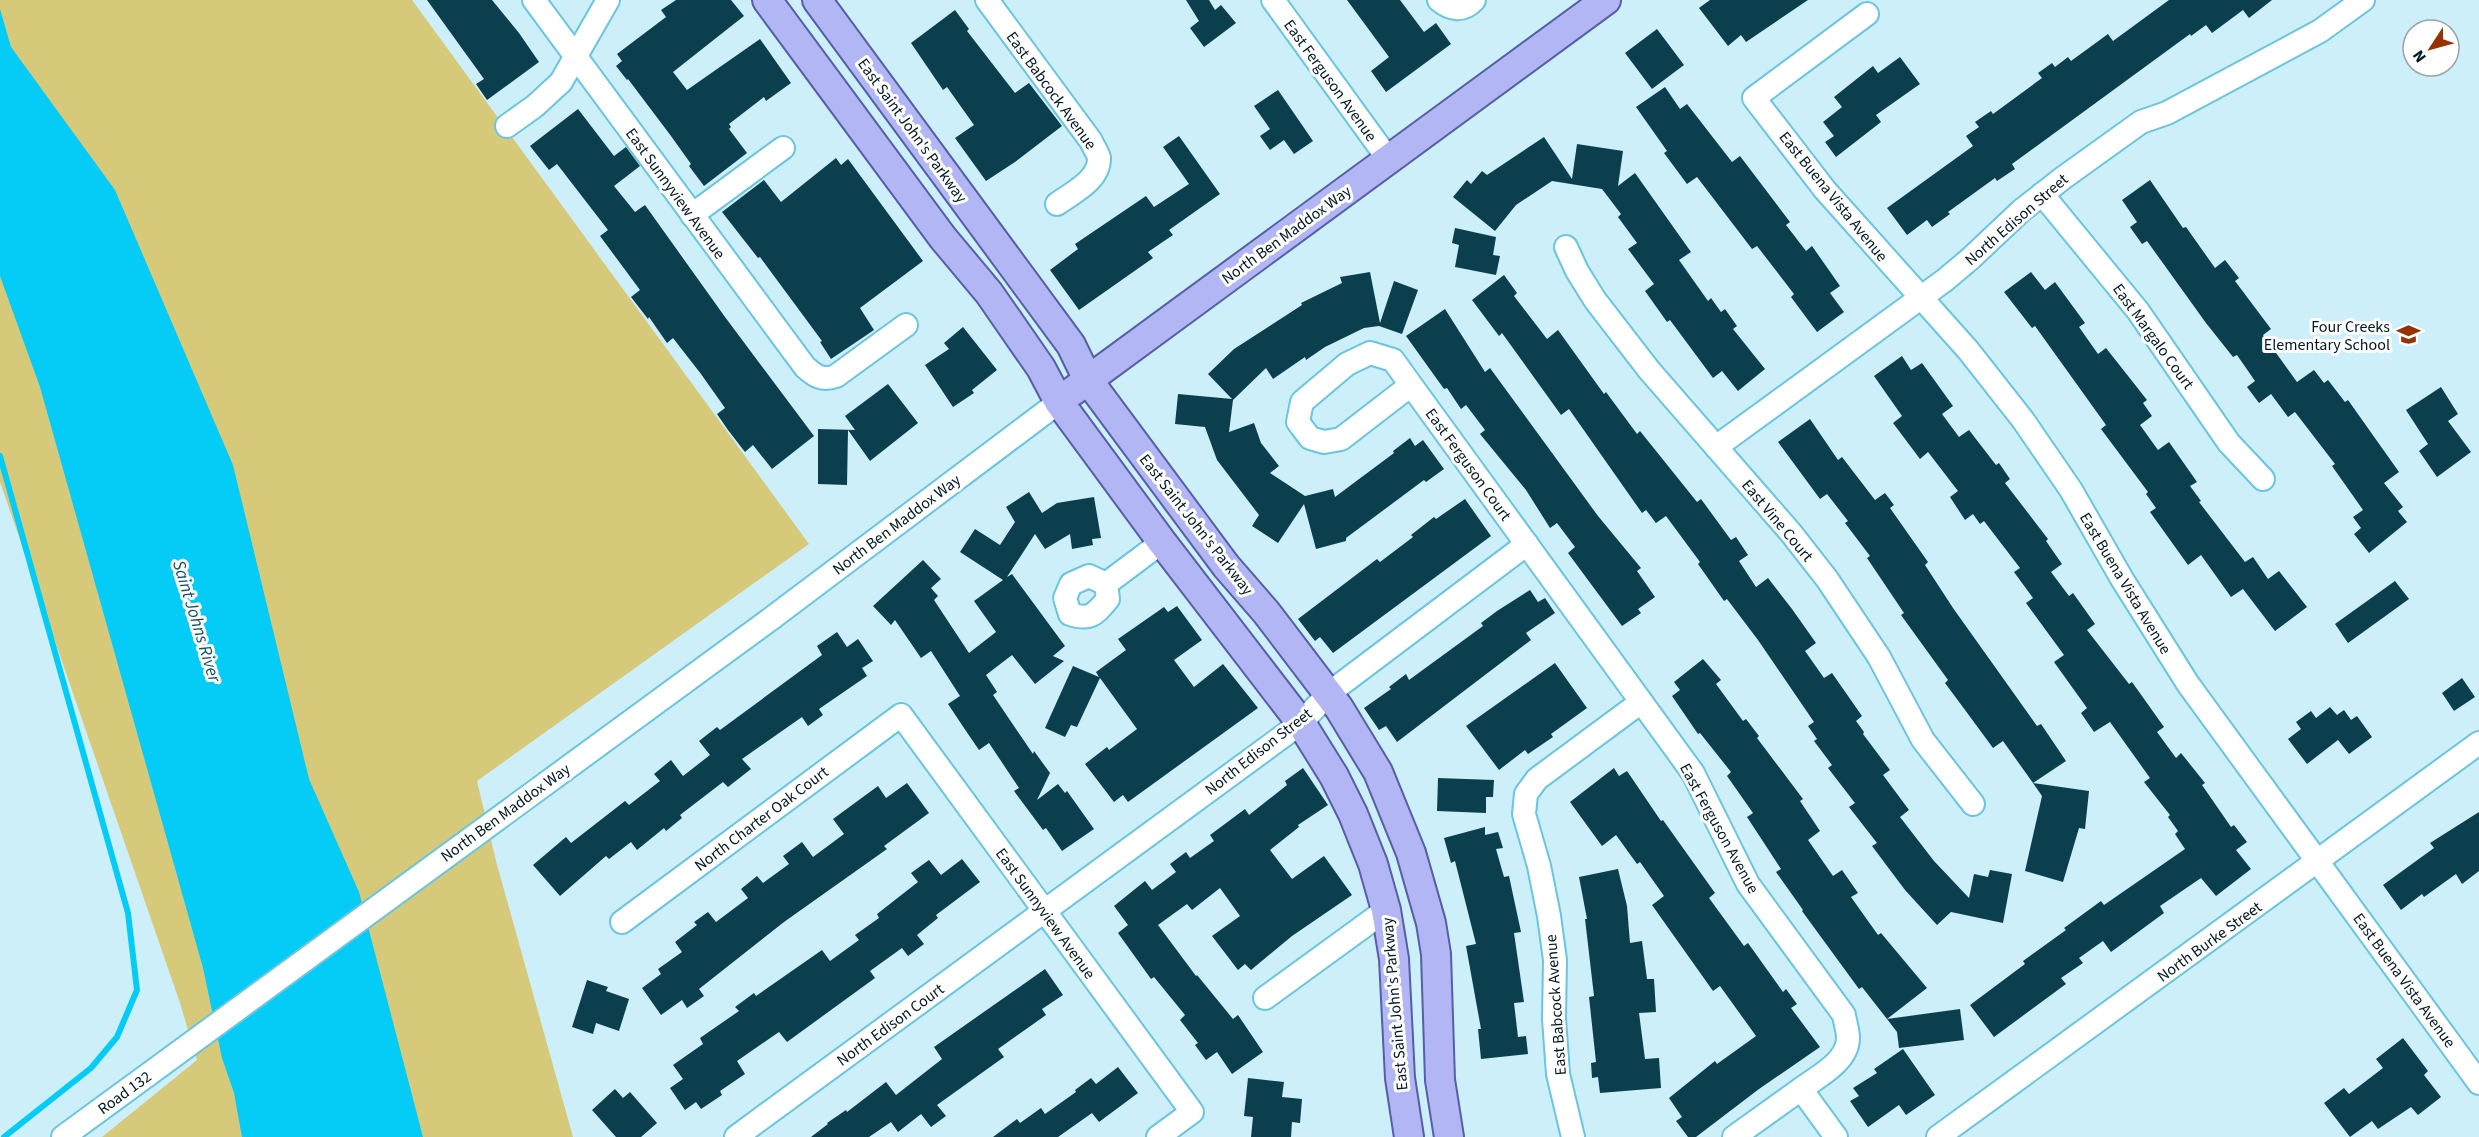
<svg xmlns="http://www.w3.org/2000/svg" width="2479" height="1137" viewBox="0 0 2479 1137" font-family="'Source Sans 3',sans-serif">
<rect width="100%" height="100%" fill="#cdeffa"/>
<!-- green -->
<path fill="#d7c97a" d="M0 0H412L809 544 477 781 496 861 573 1137H102L197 1060 180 1003 0 482Z"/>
<!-- water -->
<path fill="#04ccf6" d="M0 9 11 47 115 190 233 465 309 779 359 892 423 1137H242L234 1093 222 1058 203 968 40 387 0 276Z"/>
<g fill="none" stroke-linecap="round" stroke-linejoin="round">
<!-- stream -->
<path stroke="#04ccf6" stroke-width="6" d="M0 456 128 913 137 990 117 1037 91 1068 4 1137"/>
</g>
<!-- building -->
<g fill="#0b3f4d">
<path d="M427 0H492L519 33 539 62 487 100 476 84 484 79Z"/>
<path d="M676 0H731L744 16 673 72 687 90 760 39 791 83 766 101 764 97 729 124 731 127 729 129 747 153 704 186 689 166 691 164 671 136 628 79 627 80 616 66 622 61 617 54 666 17 661 10Z"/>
<path d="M1186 0H1209L1215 10 1221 5 1236 23 1204 47 1190 28 1199 21Z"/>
<path d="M1347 0H1400L1424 32 1436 23 1451 44 1386 92 1371 71 1389 57Z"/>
<path d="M1710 0H1808L1746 42 1741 35 1728 46 1699 8Z"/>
<path d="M2169 0H2272L2249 18 2243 10 2212 33 2206 25 2191 36 2190 34 2012 164 2015 169 1997 181 1995 178 1948 212 1950 214 1932 227 1927 220 1907 235 1887 208 1973 146 1966 136 1979 127 1975 122 1991 111 1993 114 2042 78 2038 73 2052 63 2055 67 2068 57 2071 61 2108 34 2113 41Z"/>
<path d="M955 10 969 29 967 31 1015 93 1029 83 1062 126 1015 162 986 181 955 138 974 125 947 87 943 90 911 43Z"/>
<path d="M1657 29 1684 65 1652 89 1625 53Z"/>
<path d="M1900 57 1920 84 1876 115 1881 122 1836 157 1825 142 1834 136 1823 122 1842 107 1834 97 1873 66 1878 73Z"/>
<path d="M1665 87 1680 109 1687 104 1732 162 1740 156 1790 222 1786 225 1806 251 1812 246 1840 286 1830 293 1844 312 1817 332 1791 297 1794 294 1757 246 1752 249 1697 177 1687 184 1664 153 1667 151 1636 107Z"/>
<path d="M1278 90 1313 141 1294 154 1284 140 1270 150 1260 136 1270 129 1254 106Z"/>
<path d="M578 109 614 156 626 147 640 166 614 186 635 212 645 205 725 317 814 436 772 469 753 445 745 452 728 430 717 414 725 408 701 374 673 338 667 343 649 317 648 319 631 297 640 290 600 236 608 230 557 164 549 170 530 146Z"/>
<path d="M1179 136 1220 194 1169 230 1173 235 1148 252 1153 258 1079 310 1050 270 1078 249 1075 244 1146 196 1154 207 1189 184 1163 147Z"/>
<path d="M1544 137 1572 179 1577 144 1623 151 1618 186 1635 173 1691 252 1679 260 1708 301 1711 298 1721 312 1725 309 1737 326 1733 329 1765 369 1738 391 1722 371 1713 378 1670 320 1667 322 1645 291 1654 284 1628 249 1637 243 1618 217 1621 214 1602 189 1552 181 1516 205 1495 231 1453 197 1467 180 1471 184 1482 171 1487 175Z"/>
<path d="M836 158 841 165 848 159 923 261 860 308 874 330 831 359 820 342 822 341 760 257 758 258 722 212 764 180 781 202Z"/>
<path d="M2150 180 2183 228 2186 227 2215 268 2225 260 2239 278 2235 281 2271 329 2263 335 2297 382 2314 370 2324 383 2328 380 2345 402 2348 400 2399 472 2384 483 2403 507 2398 511 2407 522 2369 553 2354 534 2361 528 2353 517 2363 510 2332 466 2335 464 2295 412 2288 417 2271 394 2259 403 2247 387 2255 381 2237 355 2233 357 2206 323 2147 241 2142 244 2130 227 2137 222 2122 200Z"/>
<path d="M1455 228 1496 237 1493 255 1500 256 1496 275 1455 267 1459 245 1452 243Z"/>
<path d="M1370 272 1380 323 1394 281 1418 290 1402 334 1379 326 1364 328 1325 347 1306 360 1305 357 1273 379 1266 368 1233 400 1229 432 1254 423 1261 443 1279 466 1270 473 1305 496 1333 489 1335 497 1394 453 1393 451 1410 438 1415 446 1423 440 1444 469 1426 482 1424 480 1346 538V541L1316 549 1304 504 1278 543 1252 526 1259 515 1217 460 1205 427 1175 424 1178 394 1232 399 1208 374 1234 349 1302 305 1301 303 1342 283 1340 277Z"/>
<path d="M2031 272 2045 290 2055 282 2085 323 2079 327 2098 354 2106 348 2147 400 2143 403 2152 416 2140 425 2158 450 2169 442 2197 482 2190 486 2201 501 2199 502 2245 562 2253 557 2268 579 2279 571 2307 607 2275 631 2243 589 2231 597 2201 555 2188 565 2150 512 2156 508 2146 494 2148 492 2101 429 2106 425 2035 326 2032 328 2004 292Z"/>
<path d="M1504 275 1517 293 1514 296 1547 339 1558 330 1604 394 1606 392 1637 434 1640 431 1697 502 1701 499 1731 540 1736 537 1748 555 1739 561 1756 587 1768 578 1792 609 1816 643 1805 651 1824 678 1832 673 1862 716 1856 721 1864 732 1863 734 1890 770 1883 775 1909 810 1900 817 1934 861 1969 898 1974 874 1988 877 1990 870 2012 874 2003 923 1951 912 1937 925 1905 890 1872 846 1877 843 1849 807 1855 803 1828 768 1832 765 1814 741 1817 739 1808 726 1814 722 1758 640 1727 599 1724 601 1698 564 1700 562 1666 516 1656 523 1646 510 1642 513 1569 409 1561 415 1502 333 1499 336 1472 300Z"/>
<path d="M1445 309 1485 372 1490 368 1598 516 1641 568 1637 571 1655 597 1638 609 1641 613 1622 626 1568 553 1575 547 1557 523 1550 528 1526 490 1480 434 1485 430 1466 405 1461 409 1447 388 1444 389 1406 336Z"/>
<path d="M963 327 997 370 972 390 974 393 953 407 925 365 949 349 944 343Z"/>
<path d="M1902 356 1911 370 1922 363 1953 406 1942 414 1959 437 1969 430 1996 465 1999 463 2010 479 2005 483 2048 539 2046 541 2062 564 2051 572 2069 596 2073 593 2095 624 2087 630 2129 684 2132 682 2164 727 2157 732 2176 758 2181 753 2205 783 2202 785 2231 827 2234 825 2247 842 2236 850 2251 869 2216 896 2201 878 2160 906 2164 913 2111 952 2103 941 2079 958 2083 963 2061 978 2066 984 1994 1037 1970 1005 2025 964 2023 961 2066 930 2064 928 2101 901 2104 905 2185 849 2175 834 2178 831 2168 817 2170 815 2144 782 2150 778 2110 722 2094 732 2081 713 2087 708 2054 662 2064 655 2026 603 2033 598 2014 572 2020 568 1984 521 1980 524 1973 514 1965 520 1950 497 1958 491 1928 452 1920 459 1893 423 1902 416 1874 376Z"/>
<path d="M888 384 918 423 870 461 848 430 847 485 818 484V429L855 430 845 416Z"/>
<path d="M2441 387 2458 414 2448 421 2471 452 2437 477 2419 451 2428 444 2406 410Z"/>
<path d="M1810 419 1838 460 1842 457 1875 500 1885 493 1894 505 1890 508 1928 562 1925 565 1953 608 2037 726 2041 724 2066 761 2033 783 2003 741 1993 748 1968 714 1945 683 1948 680 1901 615 1904 613 1867 558 1870 556 1845 523 1848 521 1827 494 1820 499 1778 442Z"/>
<path d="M1029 492 1042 513 1057 503 1094 497 1101 538 1092 539 1093 545 1072 549 1070 534 1045 549 1035 534 1007 577 1012 574 1065 646 1053 656 1064 661 1035 684 1012 655 986 675 997 692 993 695 1033 754 1034 751 1050 773 1037 800 1058 784 1065 793 1067 791 1094 829 1062 851 1046 828 1043 830 1014 791 1019 788 989 743 979 750 966 731 948 704 960 696 931 651 921 658 895 620 891 625 873 606 923 560 941 579 931 588 938 596 934 600 969 653 996 632 974 601 1003 580 960 552 975 529 1000 545 1015 522 1006 507Z"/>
<path d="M1465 499 1491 536 1333 653 1320 637 1315 641 1298 619 1377 559 1380 562 1413 537 1411 535 1434 517 1436 519Z"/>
<path d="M2395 581 2409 599 2348 643 2335 624Z"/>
<path d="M1530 590 1538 602 1545 598 1555 613 1526 633 1531 640 1397 742 1386 726 1379 730 1364 708 1391 689 1389 687 1406 674 1409 680 1483 626 1481 623 1497 611Z"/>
<path d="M1177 606 1202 640 1174 660 1194 687 1223 664 1258 708 1128 802 1123 795 1114 802 1085 764 1107 747 1109 750 1137 729 1100 678 1077 727 1071 725 1065 737 1045 728 1073 666 1099 677 1096 672 1126 650 1118 639 1164 607 1168 612Z"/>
<path d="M837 632 847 647 858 639 873 661 862 668 867 676 819 709 823 715 808 726 802 717 742 759 751 769 728 787 723 782 680 815 682 818 666 831 664 828 637 850 631 842 609 859 606 856 560 896 533 865 566 837 571 843 625 801 629 805 660 781 654 774 671 760 683 776 710 755 699 741 717 727 720 730 822 655 817 646Z"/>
<path d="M1703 659 1721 680 1716 684 1743 721 1746 719 1759 736 1757 738 1803 799 1800 801 1820 831 1808 840 1833 876 1842 870 1858 893 1851 897 1878 935 1881 933 1927 988 1887 1019 1862 987 1859 989 1802 911 1803 910 1776 872 1781 869 1747 817 1753 813 1727 776 1731 772 1700 733 1698 734 1672 696 1680 690 1674 682Z"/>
<path d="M1555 663 1587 708 1551 734 1553 737 1528 754 1525 750 1499 770 1466 726Z"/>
<path d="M2462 678 2475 697 2454 711 2442 693Z"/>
<path d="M2330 707 2337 715 2344 710 2351 720 2357 716 2372 737 2349 754 2338 740 2307 764 2288 739 2301 729 2296 722 2311 711 2316 718Z"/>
<path d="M1303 768 1328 805 1298 825 1299 827 1270 850 1292 879 1324 856 1352 895 1292 936 1251 970 1245 964 1238 970 1212 936 1240 916 1220 888 1192 910 1187 904 1158 925 1196 976 1197 975 1233 1019 1238 1015 1263 1052 1232 1074 1217 1052 1206 1060 1195 1045 1198 1043 1180 1020 1185 1015 1154 977 1151 979 1118 933 1128 925 1114 906 1145 881 1152 890 1176 872 1170 864 1186 852 1190 858 1214 841 1210 835 1245 809 1249 815 1287 785 1285 781Z"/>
<path d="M1614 768 1619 776 1627 771 1661 821 1663 820 1715 893 1709 898 1744 946 1748 943 1783 992 1786 989 1797 1004 1791 1008 1820 1047 1759 1089 1696 1137H1688L1676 1121 1682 1117 1669 1098 1715 1061 1717 1064 1756 1036 1720 986 1713 991 1652 905 1664 896 1640 862 1637 864 1616 835 1602 846 1570 802Z"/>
<path d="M1438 778 1494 780 1493 797H1486V813L1437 811Z"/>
<path d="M907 783 929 813 884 846 887 849 784 922 699 989 704 996 687 1008 682 1000 661 1015 642 988 661 974 658 969 682 952 675 942 697 925 694 922 708 912 716 922 748 898 741 889 757 876 763 883 789 864 783 856 802 842 813 857 844 834 833 819 878 786 886 798Z"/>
<path d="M2033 783 2089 791 2085 829 2079 828 2063 882 2025 871 2042 796Z"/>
<path d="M2479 812V871L2462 884 2456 874 2424 897 2422 894 2401 910 2383 885 2434 848 2430 843Z"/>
<path d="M1485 827V835L1498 832 1503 848 1496 849 1504 877 1509 876 1521 932 1514 933 1524 1002 1514 1003 1518 1037 1526 1036 1528 1054 1481 1059 1478 1029H1481L1466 946 1476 944 1455 861 1451 863 1444 838Z"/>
<path d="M962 859 980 882 936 915 938 918 917 935 924 944 908 956 902 948 870 971 875 978 787 1042 779 1032 737 1061 745 1074 720 1091 722 1095 701 1109 696 1102 685 1110 670 1088 683 1079 673 1065 703 1044 700 1038 739 1011 735 1007 754 993 756 996 822 950 830 961 859 940 855 935 879 918 877 914 918 882 911 873 929 860 941 875Z"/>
<path d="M1618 869 1627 906 1630 943 1642 941 1647 979H1654L1656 1012 1639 1013 1645 1059 1659 1058 1661 1088 1600 1093 1598 1077 1592 1078 1591 1063 1596 1062 1589 997 1594 996 1585 919H1587L1579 877Z"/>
<path d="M1045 969 1063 995 1042 1009 1046 1015 998 1049 1004 1057 937 1105 946 1116 931 1127 921 1114 898 1132 891 1122 869 1137H811L828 1124 827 1123 846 1110 847 1112 886 1082 896 1095 942 1059 934 1047Z"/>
<path d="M587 980 608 987 606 991 629 999 619 1031 596 1023 593 1034 572 1027Z"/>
<path d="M1960 1009 1964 1040 1899 1048 1897 1032 1887 1019Z"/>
<path d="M2403 1038 2428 1071 2424 1075 2441 1097 2418 1115 2411 1107 2378 1129 2372 1121 2350 1137 2324 1103 2344 1088 2349 1094 2383 1068 2376 1059Z"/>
<path d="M1903 1049 1935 1095 1906 1115 1899 1105 1868 1127 1850 1101 1859 1096 1853 1088 1877 1073 1874 1069Z"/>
<path d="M1118 1067 1138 1093 1099 1122 1092 1113 1058 1137H993L1017 1119 1020 1123 1041 1108 1045 1114 1076 1092 1075 1090 1091 1078 1096 1084Z"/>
<path d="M1248 1078 1284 1082 1282 1097 1302 1099 1300 1123 1292 1122 1291 1137H1251L1253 1117 1244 1116Z"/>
<path d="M615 1089 623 1098 630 1092 657 1123 641 1137H616L592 1110Z"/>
</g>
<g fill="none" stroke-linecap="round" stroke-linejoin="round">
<defs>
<g id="minor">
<path d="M534 0 805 367C815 376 822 381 836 376L906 325"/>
<path d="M987 0 1091 141C1093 146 1098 153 1099 158 1100 180 1072 193 1057 204"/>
<path d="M1273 0 1389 160"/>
<path d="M1439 0C1451 10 1463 12 1474 0"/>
<path d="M1867 14 1754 98 1825 190 1968 350 2023 420 2071 490 2122 579 2188 684 2479 1083"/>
<path d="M507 126 535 106 561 82 608 0"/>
<path d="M2042 194 2138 311 2229 443 2263 479"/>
<path d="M692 215 783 148"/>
<path d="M1566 247 1577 271 1595 300 1649 370 1791 533 1827 579 1879 657 1923 740 1973 804"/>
<path d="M1411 385 1341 439 1324 442 1310 438 1298 422 1302 402 1347 364 1370 353 1393 360 1411 385 1693 773 1748 884 1844 1015C1845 1022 1848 1031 1848 1038 1848 1062 1817 1077 1801 1089L1836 1137"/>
<path d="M1716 447 1945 280 1970 259 2022 210 2063 178 2141 122 2167 113 2320 31 2363 0"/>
<path d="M1106 584 1108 599C1095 614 1091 621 1070 614L1065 598 1071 584 1089 576 1106 584 1162 542"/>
<path d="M622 922 901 715 1192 1112 1158 1137"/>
<path d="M1265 998 1386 910"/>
<path d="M63 1137 772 618 1059 402"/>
<path d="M736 1137 1301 723 1328 694 1527 544"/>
<path d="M1573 1137 1558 1074 1554 1019 1555 960 1549 916 1539 866 1524 814 1526 794 1537 779 1641 702"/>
<path d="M1734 1137 1801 1089"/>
<path d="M1938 1137 2479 743"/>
</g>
<g id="major">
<path d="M767 0 943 238 989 293 1041 368 1059 402 1162 542 1301 723 1334 776 1353 814 1373 864 1386 910 1394 959 1400 1078 1409 1137"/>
<path d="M817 0 1071 345 1088 380 1226 566 1266 612 1339 708 1378 772 1411 853 1431 923 1436 954 1440 1080 1449 1137"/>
<path d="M1073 391 1606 0"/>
</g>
</defs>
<!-- minor casing -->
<use href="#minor" stroke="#69c5e1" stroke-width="26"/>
<!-- major casing -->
<use href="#major" stroke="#545fa5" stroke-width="32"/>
<!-- minor -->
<use href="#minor" stroke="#fff" stroke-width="22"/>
<!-- major -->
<use href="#major" stroke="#b3b6f4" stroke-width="28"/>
</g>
<!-- icons -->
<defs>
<symbol id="school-bare" viewBox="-9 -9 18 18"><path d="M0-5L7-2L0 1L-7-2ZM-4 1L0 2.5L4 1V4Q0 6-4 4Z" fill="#973203" stroke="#fff" stroke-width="2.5" paint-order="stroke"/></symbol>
</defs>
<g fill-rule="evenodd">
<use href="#school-bare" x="2392" y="318" width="33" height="33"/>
</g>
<g text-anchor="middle" stroke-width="6" stroke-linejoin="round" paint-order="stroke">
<!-- street labels -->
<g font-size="16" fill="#001820" stroke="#fff">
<text transform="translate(1331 80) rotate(54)" y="6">East Ferguson Avenue</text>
<text transform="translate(1052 90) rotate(54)" y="6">East Babcock Avenue</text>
<text transform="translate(913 130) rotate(54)" y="6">East Saint John's Parkway</text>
<text transform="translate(676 193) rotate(54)" y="6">East Sunnyview Avenue</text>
<text transform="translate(1834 196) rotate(51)" y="6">East Buena Vista Avenue</text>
<text transform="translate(2016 219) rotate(-41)" y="6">North Edison Street</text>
<text transform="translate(1286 234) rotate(-36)" y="6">North Ben Maddox Way</text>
<text transform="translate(2154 336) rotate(54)" y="6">East Margalo Court</text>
<text transform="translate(1469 464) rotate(54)" y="6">East Ferguson Court</text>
<text transform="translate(1778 520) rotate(50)" y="6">East Vine Court</text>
<text transform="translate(896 524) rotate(-37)" y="6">North Ben Maddox Way</text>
<text transform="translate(1197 524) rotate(52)" y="6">East Saint John's Parkway</text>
<text transform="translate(2126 583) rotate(59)" y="6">East Buena Vista Avenue</text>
<text transform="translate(1258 751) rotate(-38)" y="6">North Edison Street</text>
<text transform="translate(505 812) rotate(-36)" y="6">North Ben Maddox Way</text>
<text transform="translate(761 818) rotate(-37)" y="6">North Charter Oak Court</text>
<text transform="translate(1720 828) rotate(61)" y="6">East Ferguson Avenue</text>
<text transform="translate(1046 913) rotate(54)" y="6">East Sunnyview Avenue</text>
<text transform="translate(2209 941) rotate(-36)" y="6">North Burke Street</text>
<text transform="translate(2405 980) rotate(54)" y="6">East Buena Vista Avenue</text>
<text transform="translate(1394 1004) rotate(-95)" y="6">East Saint John's Parkway</text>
<text transform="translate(1555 1005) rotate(-94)" y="6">East Babcock Avenue</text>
<text transform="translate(890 1024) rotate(-36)" y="6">North Edison Court</text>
<text transform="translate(124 1092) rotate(-36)" y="6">Road 132</text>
</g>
<!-- poi labels -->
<g font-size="16" fill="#001820" stroke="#fff" text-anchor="end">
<text x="2390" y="332">Four Creeks<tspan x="2390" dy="18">Elementary School</tspan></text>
</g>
<!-- water labels -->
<g font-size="18" font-style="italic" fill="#0c5162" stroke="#fff">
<text transform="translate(197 621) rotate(73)" y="6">Saint Johns River</text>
</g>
</g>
<!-- north arrow -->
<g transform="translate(2431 48) rotate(234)"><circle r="28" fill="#ffffff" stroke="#99a3a6" stroke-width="1.5"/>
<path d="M0-4.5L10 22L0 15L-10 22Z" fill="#973203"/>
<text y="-9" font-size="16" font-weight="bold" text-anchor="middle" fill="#001820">N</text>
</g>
</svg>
